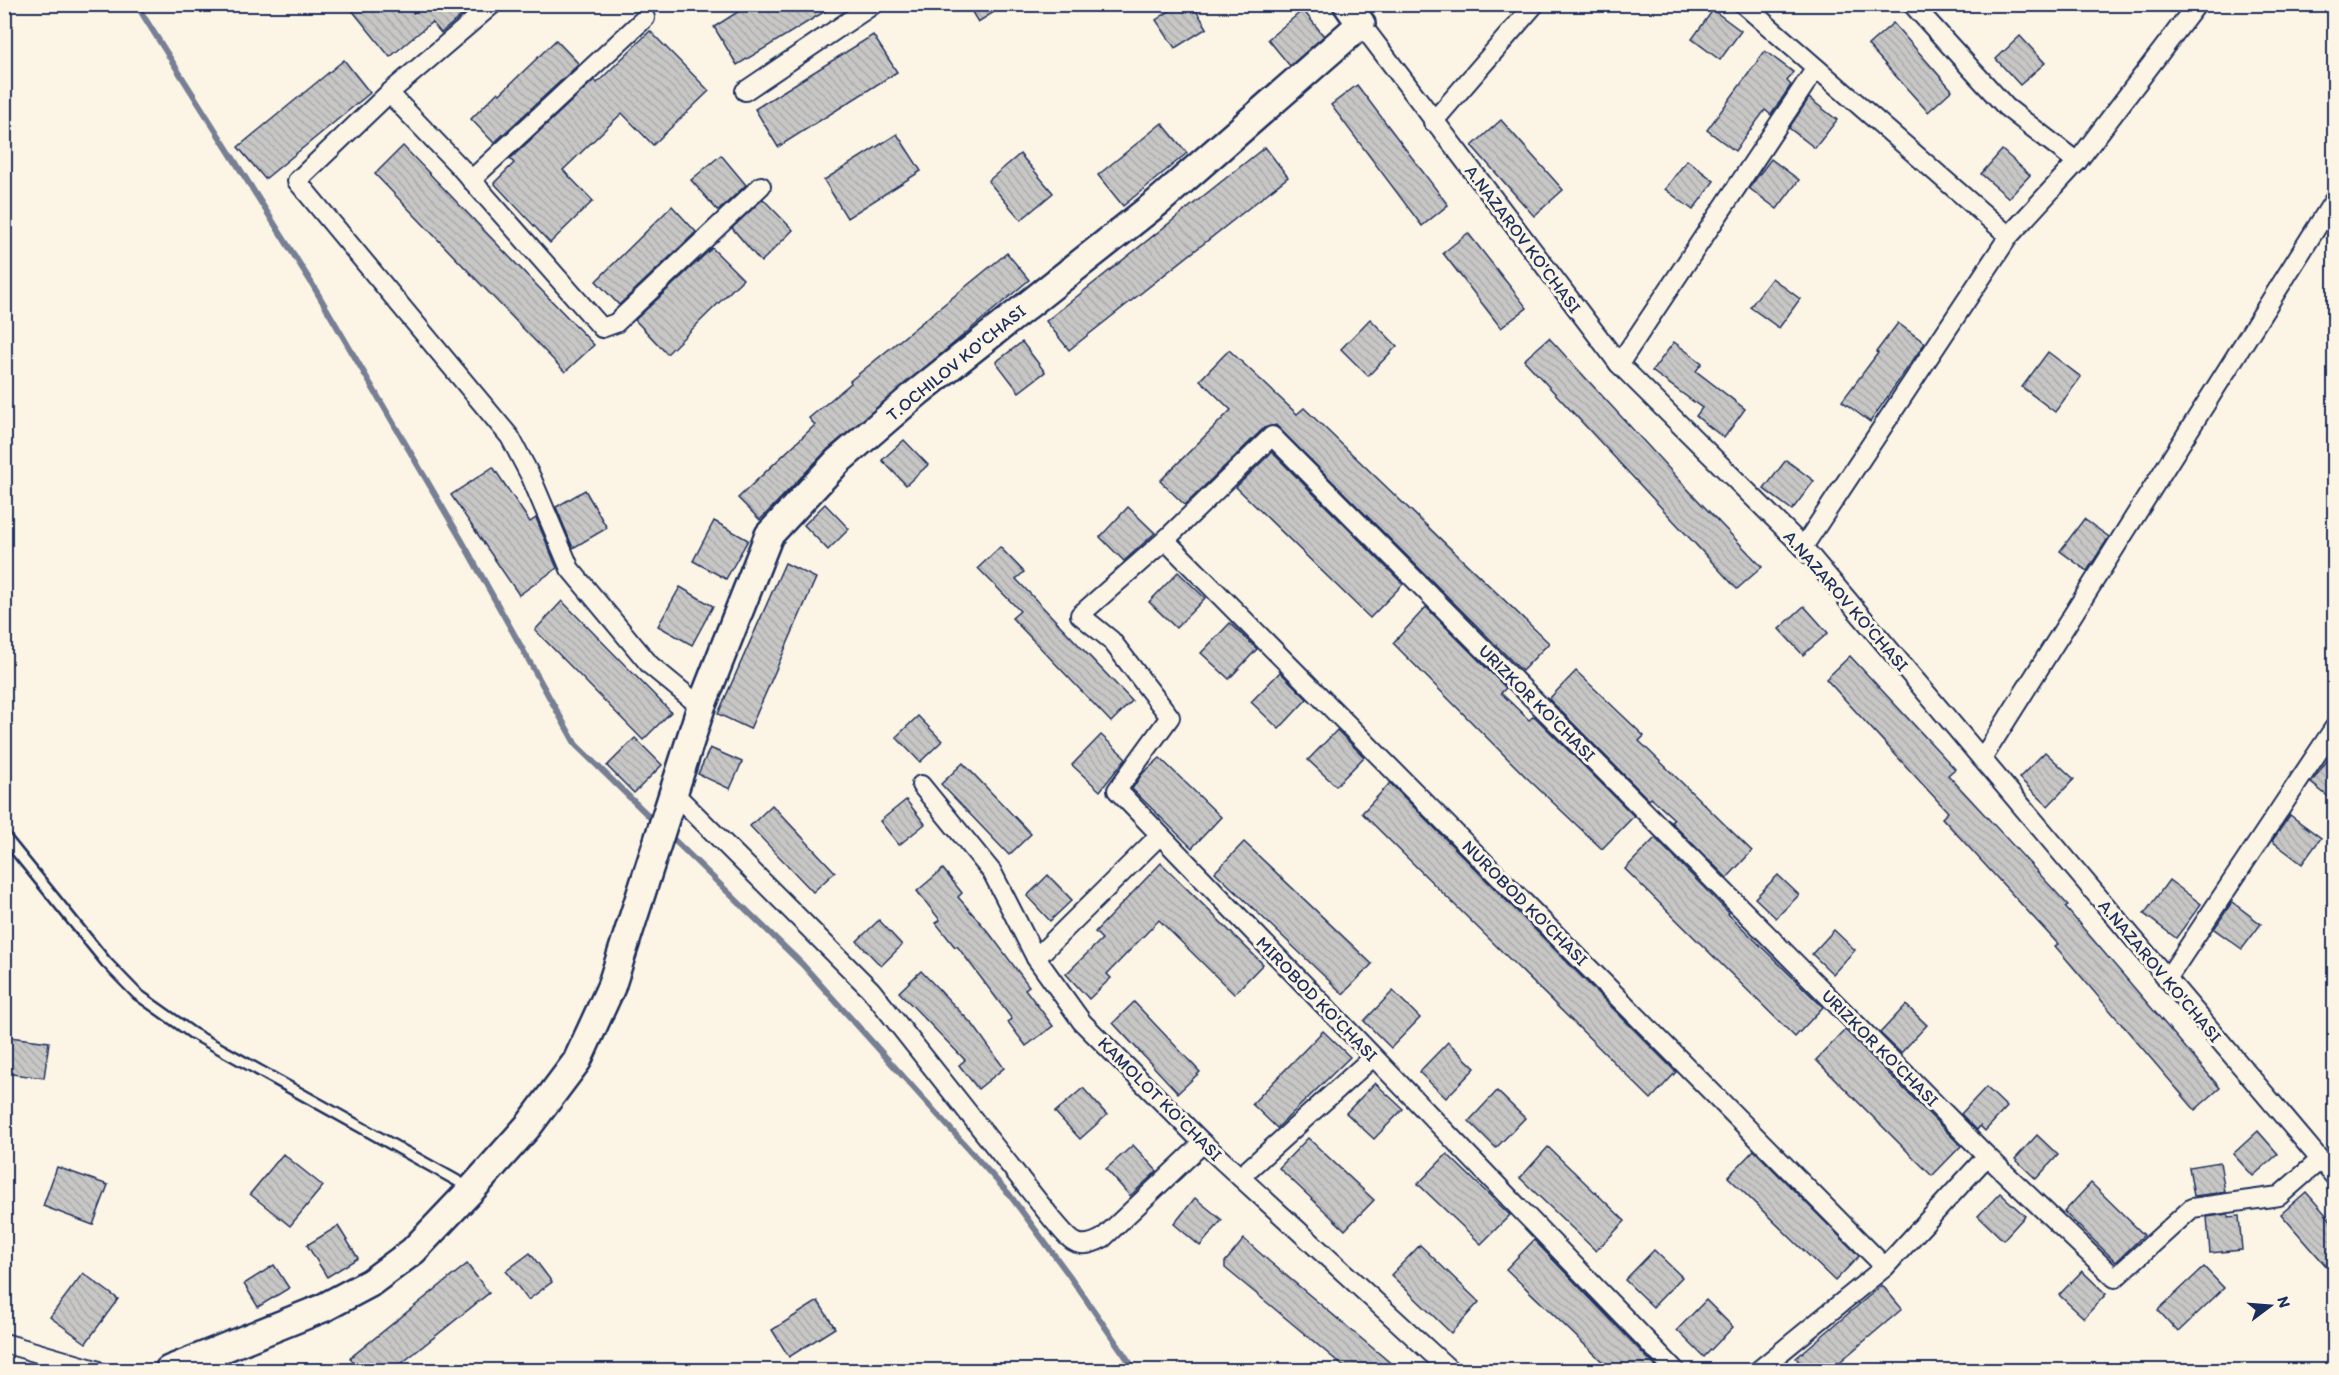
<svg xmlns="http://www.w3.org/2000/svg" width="2339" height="1375" viewBox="0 0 2339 1375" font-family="Itim,sans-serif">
<defs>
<pattern id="building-back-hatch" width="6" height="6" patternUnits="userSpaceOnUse" patternTransform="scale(1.5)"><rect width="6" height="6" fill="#c8c7c6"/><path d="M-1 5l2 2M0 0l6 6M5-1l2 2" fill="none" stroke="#ababac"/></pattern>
</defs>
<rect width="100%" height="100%" fill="#fcf5e5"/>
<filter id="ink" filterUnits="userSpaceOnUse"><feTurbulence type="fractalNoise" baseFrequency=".0167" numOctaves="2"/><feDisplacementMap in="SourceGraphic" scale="12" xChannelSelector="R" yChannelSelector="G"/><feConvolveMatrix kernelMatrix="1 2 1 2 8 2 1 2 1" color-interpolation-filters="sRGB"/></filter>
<g filter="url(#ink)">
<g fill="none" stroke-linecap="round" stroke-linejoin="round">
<!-- stream -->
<g stroke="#767f94" stroke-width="6">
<path d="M136 4 311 282 461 539 576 745 656 823"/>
<path d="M668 834 802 964 1009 1194 1069 1275 1135 1370"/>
</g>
</g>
<!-- building -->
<g fill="url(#building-back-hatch)" stroke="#1b2f5e" stroke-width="1.5">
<path d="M347 4H406L413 13 420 7 418 4H475L441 33 432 22 390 57Z"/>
<path d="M750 4H837L737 65 714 27Z"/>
<path d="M967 4H1007L978 22Z"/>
<path d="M1180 4H1192L1207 28 1175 48 1156 20Z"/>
<path d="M1303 10 1324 36 1290 66 1268 39Z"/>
<path d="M1713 10 1741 31 1720 60 1692 39Z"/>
<path d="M1893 23 1952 90 1928 112 1868 45Z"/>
<path d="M650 31 709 91 653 145 622 113 563 170 593 201 550 243 494 183 514 163 510 159 594 80 597 83Z"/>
<path d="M873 35 897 72 778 147 755 109Z"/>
<path d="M2020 36 2045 63 2020 85 1996 59Z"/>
<path d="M556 40 579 64 494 143 471 119 498 92 500 94Z"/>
<path d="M1765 51 1793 72 1787 81 1791 85 1771 115 1765 110 1735 151 1707 130Z"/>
<path d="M344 60 370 93 265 179 238 147Z"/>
<path d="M1357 85 1448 205 1422 226 1331 105Z"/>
<path d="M1809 98 1837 120 1815 148 1789 128Z"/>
<path d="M1501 120 1563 190 1534 216 1472 146Z"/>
<path d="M1162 123 1187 153 1123 206 1098 175Z"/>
<path d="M897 134 921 171 847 218 824 180Z"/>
<path d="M403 146 594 345 565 372 375 174Z"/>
<path d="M1265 147 1288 177 1069 350 1046 321Z"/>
<path d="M2002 150 2030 175 2009 198 1981 174Z"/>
<path d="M1020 154 1053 193 1021 220 988 181Z"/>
<path d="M721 155 746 185 718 211 691 180Z"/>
<path d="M1771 159 1799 180 1777 209 1749 188Z"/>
<path d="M1687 160 1714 181 1693 210 1665 189Z"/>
<path d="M763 199 793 230 761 262 732 228Z"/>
<path d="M672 206 696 232 619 305 596 281Z"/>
<path d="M1468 233 1527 308 1501 328 1443 253Z"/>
<path d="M712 248 743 279 667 354 635 320Z"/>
<path d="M1007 253 1029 280 828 449 760 520 738 498 815 425 809 418 851 383 850 381Z"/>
<path d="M1772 278 1800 299 1779 328 1750 307Z"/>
<path d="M1370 319 1397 346 1368 376 1341 349Z"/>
<path d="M1898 323 1925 343 1870 422 1842 401 1878 353 1876 352Z"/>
<path d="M1549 338 1695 497 1762 567 1737 589 1524 360Z"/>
<path d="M1022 342 1045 372 1019 392 996 362Z"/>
<path d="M1674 342 1702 363 1696 371 1745 409 1724 438 1696 416 1702 408 1652 371Z"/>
<path d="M1229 350 1297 414 1304 408 1549 643 1522 671 1276 425 1264 428 1185 505 1160 481 1231 410 1200 380Z"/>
<path d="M2048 352 2081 377 2055 412 2022 387Z"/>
<path d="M904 440 928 465 906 485 882 460Z"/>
<path d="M1272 452 1403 584 1370 618 1236 487Z"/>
<path d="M1786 460 1814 481 1792 510 1764 489Z"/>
<path d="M493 467 530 522 536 518 557 568 519 595 451 495Z"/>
<path d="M585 490 607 528 573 548 556 507Z"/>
<path d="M825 504 849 529 828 550 804 525Z"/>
<path d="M1128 507 1155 533 1124 561 1100 537Z"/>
<path d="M2084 519 2109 537 2087 571 2060 551Z"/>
<path d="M714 521 748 540 726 579 693 561Z"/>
<path d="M1000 547 1024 572 1016 579 1132 701 1111 722 1012 618 1020 611 978 568Z"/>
<path d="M785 563 816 578 750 729 718 714Z"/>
<path d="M1178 572 1205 598 1176 628 1149 602Z"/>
<path d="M680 587 713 606 692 645 658 626Z"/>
<path d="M562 601 671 712 643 740 535 630Z"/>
<path d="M1804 606 1828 633 1803 655 1779 629Z"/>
<path d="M1426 607 1506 688 1501 693 1529 720 1534 716 1634 816 1602 849 1526 777 1393 643Z"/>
<path d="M1230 623 1257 649 1229 679 1201 653Z"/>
<path d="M1850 656 1955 769 1948 775 2068 905 2065 907 2220 1088 2195 1110 2055 946 2058 944 1942 818 1948 812 1826 679Z"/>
<path d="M1576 671 1644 736 1639 741 1752 851 1727 878 1671 822 1674 819 1651 798 1649 800 1549 699Z"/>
<path d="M1280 672 1307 699 1279 729 1251 702Z"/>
<path d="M918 716 942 741 920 762 896 737Z"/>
<path d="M1337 730 1364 757 1336 786 1308 760Z"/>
<path d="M1101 735 1126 758 1100 791 1072 765Z"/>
<path d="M635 738 662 765 634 793 607 766Z"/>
<path d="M710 748 742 762 730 789 698 774Z"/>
<path d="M2334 751V801L2311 783Z"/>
<path d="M2045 752 2074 779 2048 806 2019 778Z"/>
<path d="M1160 758 1221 817 1192 848 1132 789 1142 774Z"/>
<path d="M963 763 1031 834 1009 855 941 784Z"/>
<path d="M1390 783 1676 1072 1651 1099 1362 813Z"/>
<path d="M906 800 925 824 899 845 880 821Z"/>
<path d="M772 805 835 872 813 892 750 826Z"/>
<path d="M2290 815 2321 838 2302 864 2272 841Z"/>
<path d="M1655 838 1729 913 1728 914 1823 1007 1795 1037 1625 869Z"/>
<path d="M1244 842 1372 964 1343 994 1215 872Z"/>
<path d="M1161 863 1263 964 1234 994 1159 920 1107 974 1111 978 1089 999 1066 974 1102 939 1095 932Z"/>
<path d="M943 869 962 893 958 897 990 934 1029 986 1025 989 1053 1026 1026 1046 1008 1022 1012 1019 957 946 955 947 936 923 940 920 917 891Z"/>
<path d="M1048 875 1072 900 1050 921 1027 896Z"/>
<path d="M1778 875 1799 895 1776 918 1755 898Z"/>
<path d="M2169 880 2201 904 2176 938 2144 914Z"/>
<path d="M2232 902 2261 924 2242 949 2214 929Z"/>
<path d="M879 920 902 945 881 966 857 941Z"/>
<path d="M1834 930 1855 950 1833 974 1812 954Z"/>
<path d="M921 971 974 1026 1004 1068 978 1089 959 1065 965 1060 899 992Z"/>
<path d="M1393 991 1420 1018 1391 1048 1364 1021Z"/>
<path d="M1134 1002 1200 1072 1178 1093 1113 1023Z"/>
<path d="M1906 1005 1927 1025 1901 1053 1880 1033Z"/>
<path d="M1845 1030 1961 1146 1932 1176 1816 1060Z"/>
<path d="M1323 1031 1350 1057 1277 1128 1252 1104Z"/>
<path d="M9 1037 49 1042 44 1078 4 1073Z"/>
<path d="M1448 1042 1475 1068 1446 1098 1419 1072Z"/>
<path d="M1375 1083 1403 1109 1374 1139 1346 1113Z"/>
<path d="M1986 1087 2007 1107 1985 1131 1980 1126 1977 1130 1961 1114Z"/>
<path d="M1083 1088 1107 1115 1080 1139 1055 1112Z"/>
<path d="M1497 1091 1525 1118 1496 1148 1469 1121Z"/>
<path d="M2258 1131 2278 1154 2253 1176 2233 1154Z"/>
<path d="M2037 1135 2058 1155 2036 1179 2015 1159Z"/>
<path d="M1308 1138 1374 1200 1345 1230 1279 1168Z"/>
<path d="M1133 1145 1157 1171 1130 1196 1106 1169Z"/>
<path d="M1548 1147 1625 1221 1596 1251 1520 1178Z"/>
<path d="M1754 1150 1859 1256 1835 1281 1728 1177Z"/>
<path d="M283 1154 323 1186 290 1226 250 1194Z"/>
<path d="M1447 1154 1510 1215 1481 1244 1418 1184Z"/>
<path d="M2220 1162 2225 1192 2194 1196 2189 1167Z"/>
<path d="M57 1167 108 1185 93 1225 43 1206Z"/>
<path d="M2091 1183 2144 1235 2116 1262 2064 1212Z"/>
<path d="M2306 1192 2334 1224V1275L2281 1214Z"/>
<path d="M2000 1193 2025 1216 2003 1240 1978 1216Z"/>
<path d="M1195 1198 1222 1220 1200 1246 1174 1224Z"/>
<path d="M2228 1214V1217L2239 1216 2242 1250 2210 1253 2207 1217Z"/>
<path d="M338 1226 358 1258 327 1277 307 1245Z"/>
<path d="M1244 1239 1270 1262 1400 1371H1349L1270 1305 1225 1268V1262Z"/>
<path d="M1534 1240 1660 1371H1612L1506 1269Z"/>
<path d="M1420 1245 1479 1302 1451 1333 1391 1275Z"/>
<path d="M1654 1250 1682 1277 1653 1307 1625 1280Z"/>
<path d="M530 1253 552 1282 528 1300 506 1271Z"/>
<path d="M467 1264 489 1293 392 1371H359L350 1358Z"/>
<path d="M274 1265 289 1288 258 1307 244 1284Z"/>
<path d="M2204 1267 2224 1288 2178 1332 2158 1310Z"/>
<path d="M2082 1271 2106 1294 2084 1318 2059 1295Z"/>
<path d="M83 1273 118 1299 86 1343 50 1317Z"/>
<path d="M1882 1285 1902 1309 1829 1371H1807L1796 1358Z"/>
<path d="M1706 1300 1733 1327 1704 1357 1677 1330Z"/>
<path d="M818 1301 835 1328 789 1357 772 1330Z"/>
</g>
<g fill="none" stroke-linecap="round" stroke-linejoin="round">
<defs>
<path id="service" d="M4 836 106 962 137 994 192 1033 470 1188"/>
<g id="minor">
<path d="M493 4 389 93 297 181 510 437 531 477 570 569 650 665 701 707"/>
<path d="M1743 4 2009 236"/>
<path d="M1361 24 1619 364 1803 547 2334 1176"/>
<path d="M745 91 874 4"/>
<path d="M389 93 460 167 602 328 616 323 761 186"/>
<path d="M1433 122 1535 4"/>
<path d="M2077 162 2197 4"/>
<path d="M471 180 645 18"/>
<path d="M1619 364 1816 68"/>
<path d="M1165 540 1885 1267"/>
<path d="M1803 547 2009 236 2077 162 2006 107 1912 4"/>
<path d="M1982 759 2334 200"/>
<path d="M921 785 992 872 1036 958 1082 1022 1203 1143 1450 1370"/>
<path d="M673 792 871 990 1053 1220C1070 1239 1076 1253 1103 1238L1203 1143"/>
<path d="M1036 958 1159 836"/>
<path d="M2167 979 2334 728"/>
<path d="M1240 1177 1373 1057"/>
<path d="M4 1343 96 1370"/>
<path d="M1675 1370 1117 790 1170 717 1111 640 1080 615 1165 540 1272 436 1987 1156 2115 1278 2192 1208 2279 1196 2320 1160"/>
<path d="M1759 1370 1885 1267 1987 1156"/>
</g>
<path id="secondary" d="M169 1370 323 1308 370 1283 413 1251 472 1189 529 1125 577 1061 611 987 701 707 769 535 838 461 918 392 1158 202 1361 24 1347 4"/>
</defs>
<!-- service casing -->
<use href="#service" stroke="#1b2f5e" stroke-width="14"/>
<!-- minor casing -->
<use href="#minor" stroke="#1b2f5e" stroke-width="22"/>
<!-- secondary casing -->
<use href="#secondary" stroke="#1b2f5e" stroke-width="32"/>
<!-- service -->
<use href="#service" stroke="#fcf5e5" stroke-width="9"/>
<!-- minor -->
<use href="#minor" stroke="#fcf5e5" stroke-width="18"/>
<!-- secondary -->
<use href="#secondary" stroke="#fcf5e5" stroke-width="27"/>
</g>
</g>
<g text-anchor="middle" stroke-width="6" stroke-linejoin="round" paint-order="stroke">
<!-- street labels -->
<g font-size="18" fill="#1b2f5e" stroke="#fcf5e5">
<text transform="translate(1523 239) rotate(53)" y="6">A.NAZAROV KO'CHASI</text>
<text transform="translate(956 363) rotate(-39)" y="6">T.OCHILOV KO'CHASI</text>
<text transform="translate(1846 601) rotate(49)" y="6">A.NAZAROV KO'CHASI</text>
<text transform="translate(1537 703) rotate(45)" y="6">URIZKOR KO'CHASI</text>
<text transform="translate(1525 903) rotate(45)" y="6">NUROBOD KO'CHASI</text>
<text transform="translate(2160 971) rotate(50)" y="6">A.NAZAROV KO'CHASI</text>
<text transform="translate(1317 999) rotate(46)" y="6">MIROBOD KO'CHASI</text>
<text transform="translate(1880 1048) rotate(45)" y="6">URIZKOR KO'CHASI</text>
<text transform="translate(1160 1099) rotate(45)" y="6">KAMOLOT KO'CHASI</text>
</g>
</g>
<!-- margin -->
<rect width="2339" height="1375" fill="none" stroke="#fcf5e5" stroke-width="24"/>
<rect x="12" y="12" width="2315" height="1351" fill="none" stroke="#1b2f5e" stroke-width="2" filter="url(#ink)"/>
<!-- north arrow -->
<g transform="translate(2270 1306) rotate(74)" stroke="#fcf5e5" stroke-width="4.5" paint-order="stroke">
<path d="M0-4.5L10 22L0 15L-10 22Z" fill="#1b2f5e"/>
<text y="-9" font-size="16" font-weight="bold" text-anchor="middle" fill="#1b2f5e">N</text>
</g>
</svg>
